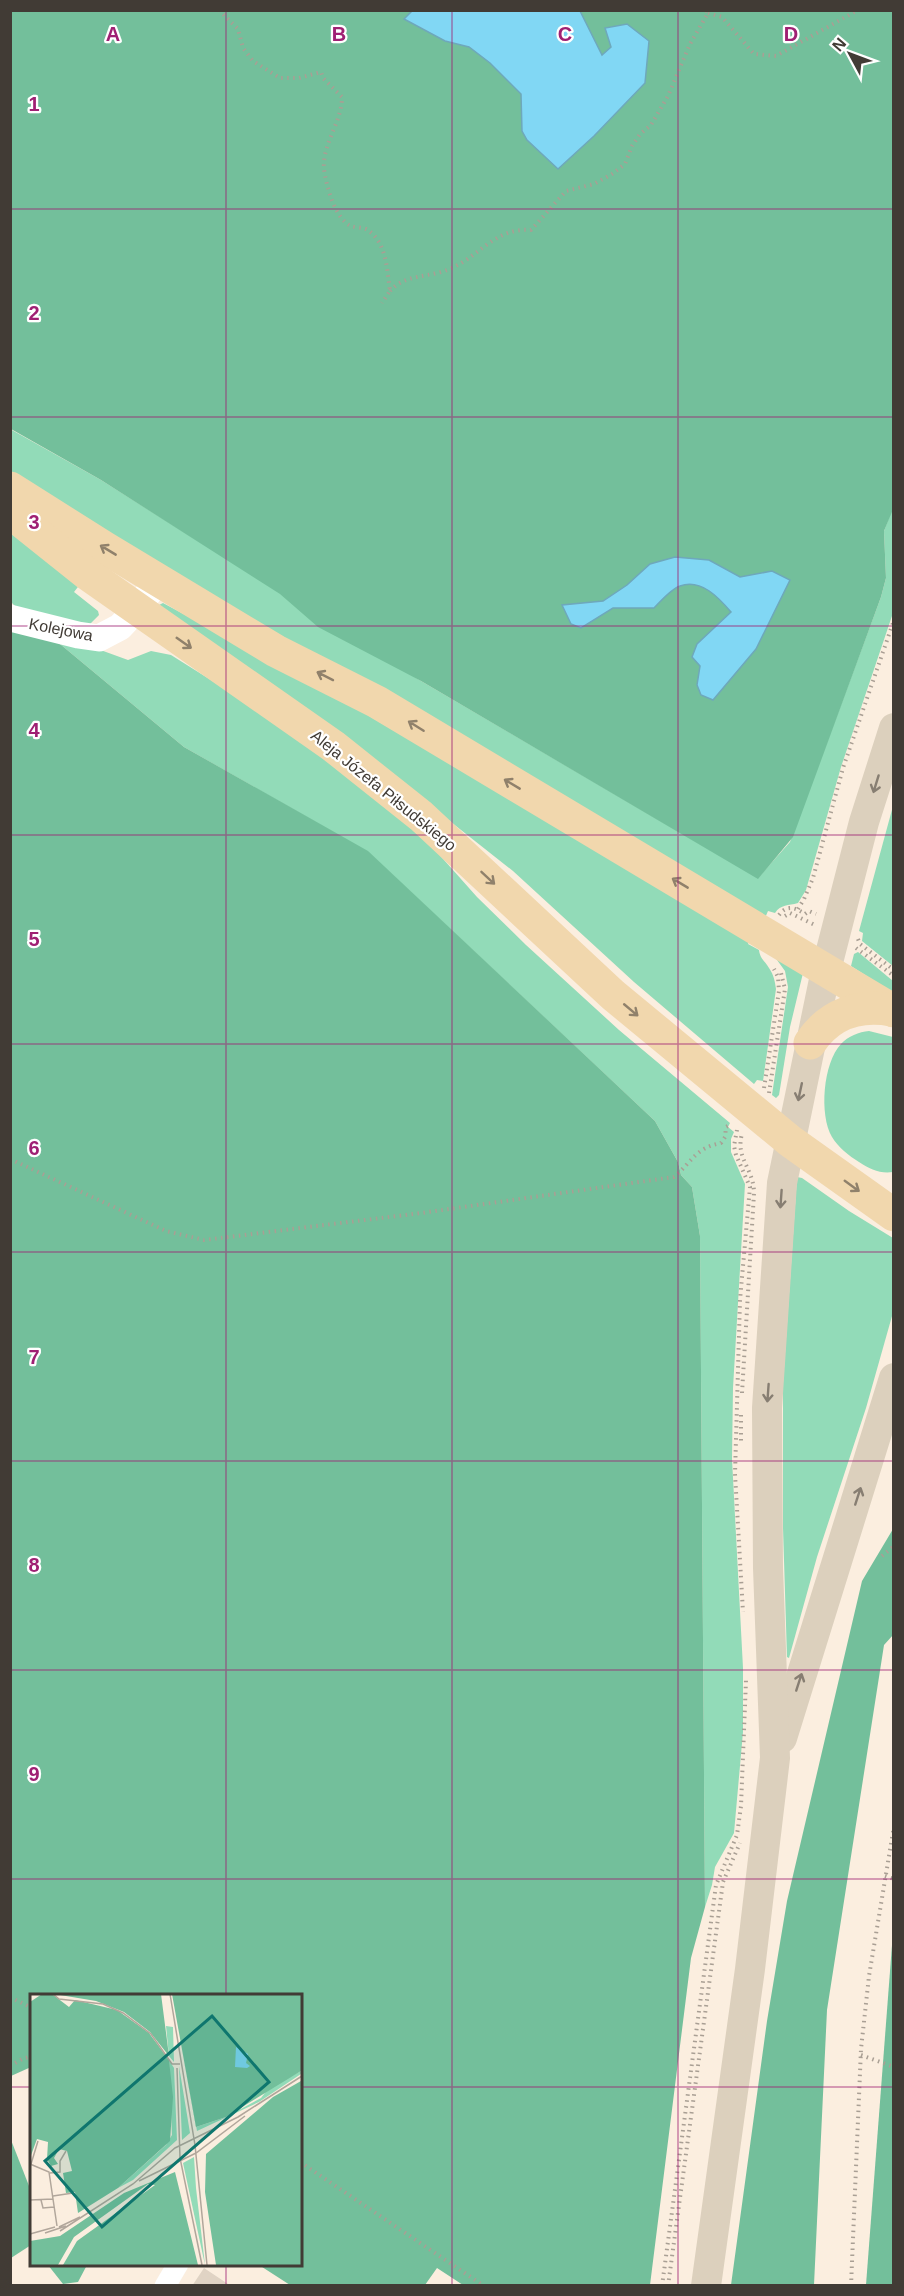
<svg xmlns="http://www.w3.org/2000/svg" width="904" height="2296" viewBox="0 0 904 2296" font-family="Arial,sans-serif">
<defs>
<filter id="shadow"><feDropShadow dx="5.5" dy="5.5" stdDeviation="0" flood-color="#0004"/></filter>
</defs>
<rect width="100%" height="100%" fill="#fbeedf"/>
<!-- green -->
<g fill="#92dbb8">
<path d="M10 429 101 480 421 681 758 878 790 842 881 597 886 578 884 531 893 507V613L841 767 806 890 798 903C788 906 781 904 775 913L768 911 765 918 339 670 11 475Z"/>
<path d="M10 527 81 583 74 592 98 611 99 615 89 625 20 611 11 602Z"/>
<path d="M163 603 318 686 750 939 748 944 759 950C760 959 765 961 769 968 774 975 775 982 776 989L763 1081 757 1080 754 1084 634 982 513 871 351 743 159 605Z"/>
<path d="M54 639 95 648 128 660 151 651 171 655 291 730 412 824 477 897 526 945 619 1030 730 1123 728 1127 734 1132 731 1139V1152L745 1184 733 1388 732 1459 743 1668V1732L734 1833 715 1867 712 1885 705 1907 700 1236 692 1187 681 1175 678 1162 655 1121 368 852 184 747Z"/>
<path d="M893 806V966L862 941 863 933 859 931Z"/>
<path d="M858 952 893 981V993L851 966 854 954Z"/>
<path d="M772 953 803 973 790 1027 779 1095 776 1098 772 1095 788 987 785 971Z"/>
<path d="M869 1031 893 1037V1172C880 1174 870 1169 859 1162 849 1156 838 1147 832 1137 819 1115 823 1063 841 1044 848 1036 859 1032 869 1031Z"/>
<path d="M797 1177 802 1178 849 1211 893 1238 894 1309 866 1408 817 1557 789 1658 787 1657 783 1528V1383Z"/>
</g>
<!-- forest -->
<g fill="#73bf9b">
<path d="M11 11H893L894 507 884 531 886 578 881 597 793 837 758 879 421 681 318 627 280 594 101 480 11 429Z"/>
<path d="M11 629 54 639 184 747 368 851 655 1121 678 1162 681 1175 692 1187 700 1236 705 1907 691 1958 650 2285H463L437 2268 425 2285H290L259 2265 300 2264V1996H32L31 2067 11 2076Z"/>
<path d="M893 1529V1635L884 1645 827 2010 814 2285H731L767 2021 787 1901 862 1581Z"/>
<path d="M893 1932V2285H866Z"/>
<path d="M11 2140 31 2191V2245L11 2258Z"/>
<path d="M48 2265H47H87L78 2282 63 2284Z"/>
</g>
<!-- water -->
<g fill="#81d7f4" stroke="#6ea8bb" stroke-width="1.5">
<path d="M412 11H580L602 55 611 47 605 28 627 24 649 41 645 83 594 136 558 169 527 140 522 131 521 94 490 63 469 47 445 41 404 19Z"/>
<path d="M675 557 709 560 740 577 772 571 790 580 756 649 713 700 701 695 697 685 700 666 692 657 697 644 731 612C719 598 701 578 680 586 671 589 661 601 654 608H613L581 628 571 624 562 605 603 601 627 585 650 564Z"/>
</g>
<!-- building -->
<path fill="#e0d3c4" filter="url(#shadow)" d="M204 2268 231 2286H192Z"/>
<g fill="none" stroke-linecap="round" stroke-linejoin="round">
<!-- path -->
<g stroke="#a99f94" stroke-width="4" stroke-dasharray="1.5 4.5" stroke-linecap="butt">
<path d="M219 10 238 29 243 48 253 61 280 78H299L321 72 323 78 342 97C342 122 322 144 324 169 326 185 335 219 351 226 357 228 365 227 369 231 387 244 387 271 390 291L382 303"/>
<path d="M708 13 722 17 754 54 776 56 858 10"/>
<path d="M390 291C403 276 423 277 441 272 477 262 492 227 531 230L566 191 594 184 612 174 625 164 632 146 640 134 651 125 668 96 690 44 708 13 706 10"/>
<path d="M798 909 804 899 813 878 843 768 894 620"/>
<path d="M779 915C787 904 796 908 805 914L809 911 816 914"/>
<path d="M785 916 790 913 815 925"/>
<path d="M858 939 860 944 894 970"/>
<path d="M856 948 894 976"/>
<path d="M764 1088 779 991 778 977 774 969"/>
<path d="M769 1093 785 989 781 973"/>
<path d="M737 1130 734 1146 736 1155 750 1187 740 1300 735 1474 743 1612"/>
<path d="M10 1159 166 1231 204 1240 421 1213 674 1177C692 1162 695 1148 721 1143L725 1137 726 1127 730 1125"/>
<path d="M742 1393 754 1193C754 1169 735 1158 742 1134"/>
<path d="M741 1415V1443"/>
<path d="M882 1556 894 1546"/>
<path d="M885 1876 894 1879"/>
<path d="M10 1997 32 2008"/>
<path d="M861 2055 894 2067"/>
<path d="M10 2066 22 2059 32 2056"/>
<path d="M300 2162 484 2286"/>
<path d="M662 2286 716 1885 737 1835 741 1806 746 1680"/>
<path d="M668 2286 723 1882 740 1843"/>
<path d="M851 2286 861 2049 869 1976 894 1826"/>
</g>
<!-- minor -->
<path stroke="#fff" stroke-width="21" d="M165 2286 178 2264"/>
<!-- tertiary -->
<path stroke="#fff" stroke-width="27" d="M10 618 78 635 99 638 120 627 136 610 159 579"/>
<!-- secondary -->
<g stroke="#dcd0bd" stroke-width="30">
<path d="M782 1738 894 1378"/>
<path d="M706 2286 750 1969 775 1758 768 1568 767 1408 782 1183 826 970 864 822 894 728"/>
</g>
<!-- primary -->
<g stroke="#f1d7ad" stroke-width="33">
<path d="M10 488 105 548 276 651 377 702 894 1011"/>
<path d="M10 512 86 573 333 746 421 816 613 995 790 1141 894 1215"/>
<path d="M810 1043C829 1014 859 1004 892 1010"/>
</g>
</g>
<!-- one-way arrows -->
<defs><path id="oneway-shaft" d="M-6 0H5M1.5-3L5.5 0L1.5 3" fill="none" stroke-width="1.6" stroke-linecap="round" stroke-linejoin="round" transform="scale(1.5)"/></defs>
<g stroke="#90816b">
<use href="#oneway-shaft" transform="translate(108 550) rotate(-149)"/>
<use href="#oneway-shaft" transform="translate(184 643) rotate(35)"/>
<use href="#oneway-shaft" transform="translate(325 676) rotate(-153)"/>
<use href="#oneway-shaft" transform="translate(416 726) rotate(-148)"/>
<use href="#oneway-shaft" transform="translate(512 784) rotate(-149)"/>
<use href="#oneway-shaft" transform="translate(488 878) rotate(43)"/>
<use href="#oneway-shaft" transform="translate(680 883) rotate(-149)"/>
<use href="#oneway-shaft" transform="translate(631 1010) rotate(40)"/>
<use href="#oneway-shaft" transform="translate(852 1186) rotate(36)"/>
</g>
<g stroke="#877e72">
<use href="#oneway-shaft" transform="translate(876 784) rotate(107)"/>
<use href="#oneway-shaft" transform="translate(800 1092) rotate(102)"/>
<use href="#oneway-shaft" transform="translate(781 1199) rotate(94)"/>
<use href="#oneway-shaft" transform="translate(768 1393) rotate(94)"/>
<use href="#oneway-shaft" transform="translate(858 1496) rotate(-72)"/>
<use href="#oneway-shaft" transform="translate(799 1682) rotate(-72)"/>
</g>
<!-- grid -->
<path fill="none" stroke="#9f2073" stroke-width="1.5" stroke-opacity="0.55" d="M226 10V1996M452 10V2286M678 10V2286M10 209H894M10 417H894M10 626H894M10 835H894M10 1044H894M10 1252H894M10 1461H894M10 1670H894M10 1879H894M10 2087H32M300 2087H894M226 2264V2286"/>
<g text-anchor="middle" stroke-width="4.5" stroke-linejoin="round" paint-order="stroke">
<!-- street labels -->
<g font-size="16" fill="#413b35" stroke="#fff">
<text transform="translate(61 629) rotate(11)" y="6">Kolejowa</text>
<text transform="translate(384 790) rotate(39)" y="6">Aleja Józefa Piłsudskiego</text>
</g>
</g>
<!-- overview -->
<g transform="translate(30 1994)">
<rect width="272" height="272" fill="#fbeedf"/>
<path d="M136 32 143 33 144 68 139 62ZM148 34 166 133 196 123 231 104 238 95 271 77V80L229 108 167 137ZM139 66 144 74 147 146 103 186 88 194 136 151 142 141ZM149 72 160 139 152 146ZM164 163 166 194 175 271 153 169Z" fill="#92dbb8"/>
<path d="M12 0H22L39 13 45 6 87 16 119 39 139 66 143 103 140 147 88 194 48 219 45 198 36 199 33 179 42 177 37 157 29 155 24 164 28 170 21 172 17 165 18 148 7 145 0 164V8ZM24 0H131L139 62 120 38 94 18 66 7ZM142 0H271V77L196 123 166 133ZM271 87V271H186L175 198 176 160 243 103ZM145 178 168 271H33L47 247 125 191 118 190 44 243 28 271H0V247L30 242 94 199Z" fill="#73bf9b"/>
<path d="M206 53 218 60 216 69 220 72 217 74 205 73Z" fill="#81d7f4"/>
<path fill="none" stroke="#b1a69b" stroke-width="1.5" d="M23 0 29 5 73 10 93 19 121 40 142 70H150M140 0 165 151 177 271M147 74 150 164 172 271M0 170 19 178 27 232M1 170 8 147M20 179 30 178V167L36 157M109 187 166 159 215 122M23 202 43 199M0 206 23 205M11 206 13 214 24 213M29 233 50 223M30 237 103 190 145 154 208 123 272 82M15 239 36 232M0 240 25 233"/>
<path fill="#0f766e" fill-opacity="0.15" stroke="#0f766e" stroke-width="3" d="M182 22 239 88 72 233 15 167Z"/>
<rect width="272" height="272" fill="none" stroke="#413b35" stroke-width="3"/>
</g>
<g font-size="20" text-anchor="middle" font-weight="bold" fill="#9f2073" stroke="#fff" stroke-width="4.5" stroke-linejoin="round" paint-order="stroke">
<text x="113" y="41">A</text>
<text x="339" y="41">B</text>
<text x="565" y="41">C</text>
<text x="791" y="41">D</text>
<text x="34" y="111">1</text>
<text x="34" y="320">2</text>
<text x="34" y="529">3</text>
<text x="34" y="737">4</text>
<text x="34" y="946">5</text>
<text x="34" y="1155">6</text>
<text x="34" y="1364">7</text>
<text x="34" y="1572">8</text>
<text x="34" y="1781">9</text>
</g>
<!-- border -->
<rect width="904" height="2296" fill="none" stroke="#413b35" stroke-width="24"/>
<!-- north arrow -->
<g transform="translate(850 54) rotate(311)" stroke="#ffffff" stroke-width="4.5" paint-order="stroke">
<path d="M0-4.5L10 22L0 15L-10 22Z" fill="#413b35"/>
<text y="-9" font-size="16" font-weight="bold" text-anchor="middle" fill="#413b35">N</text>
</g>
</svg>
